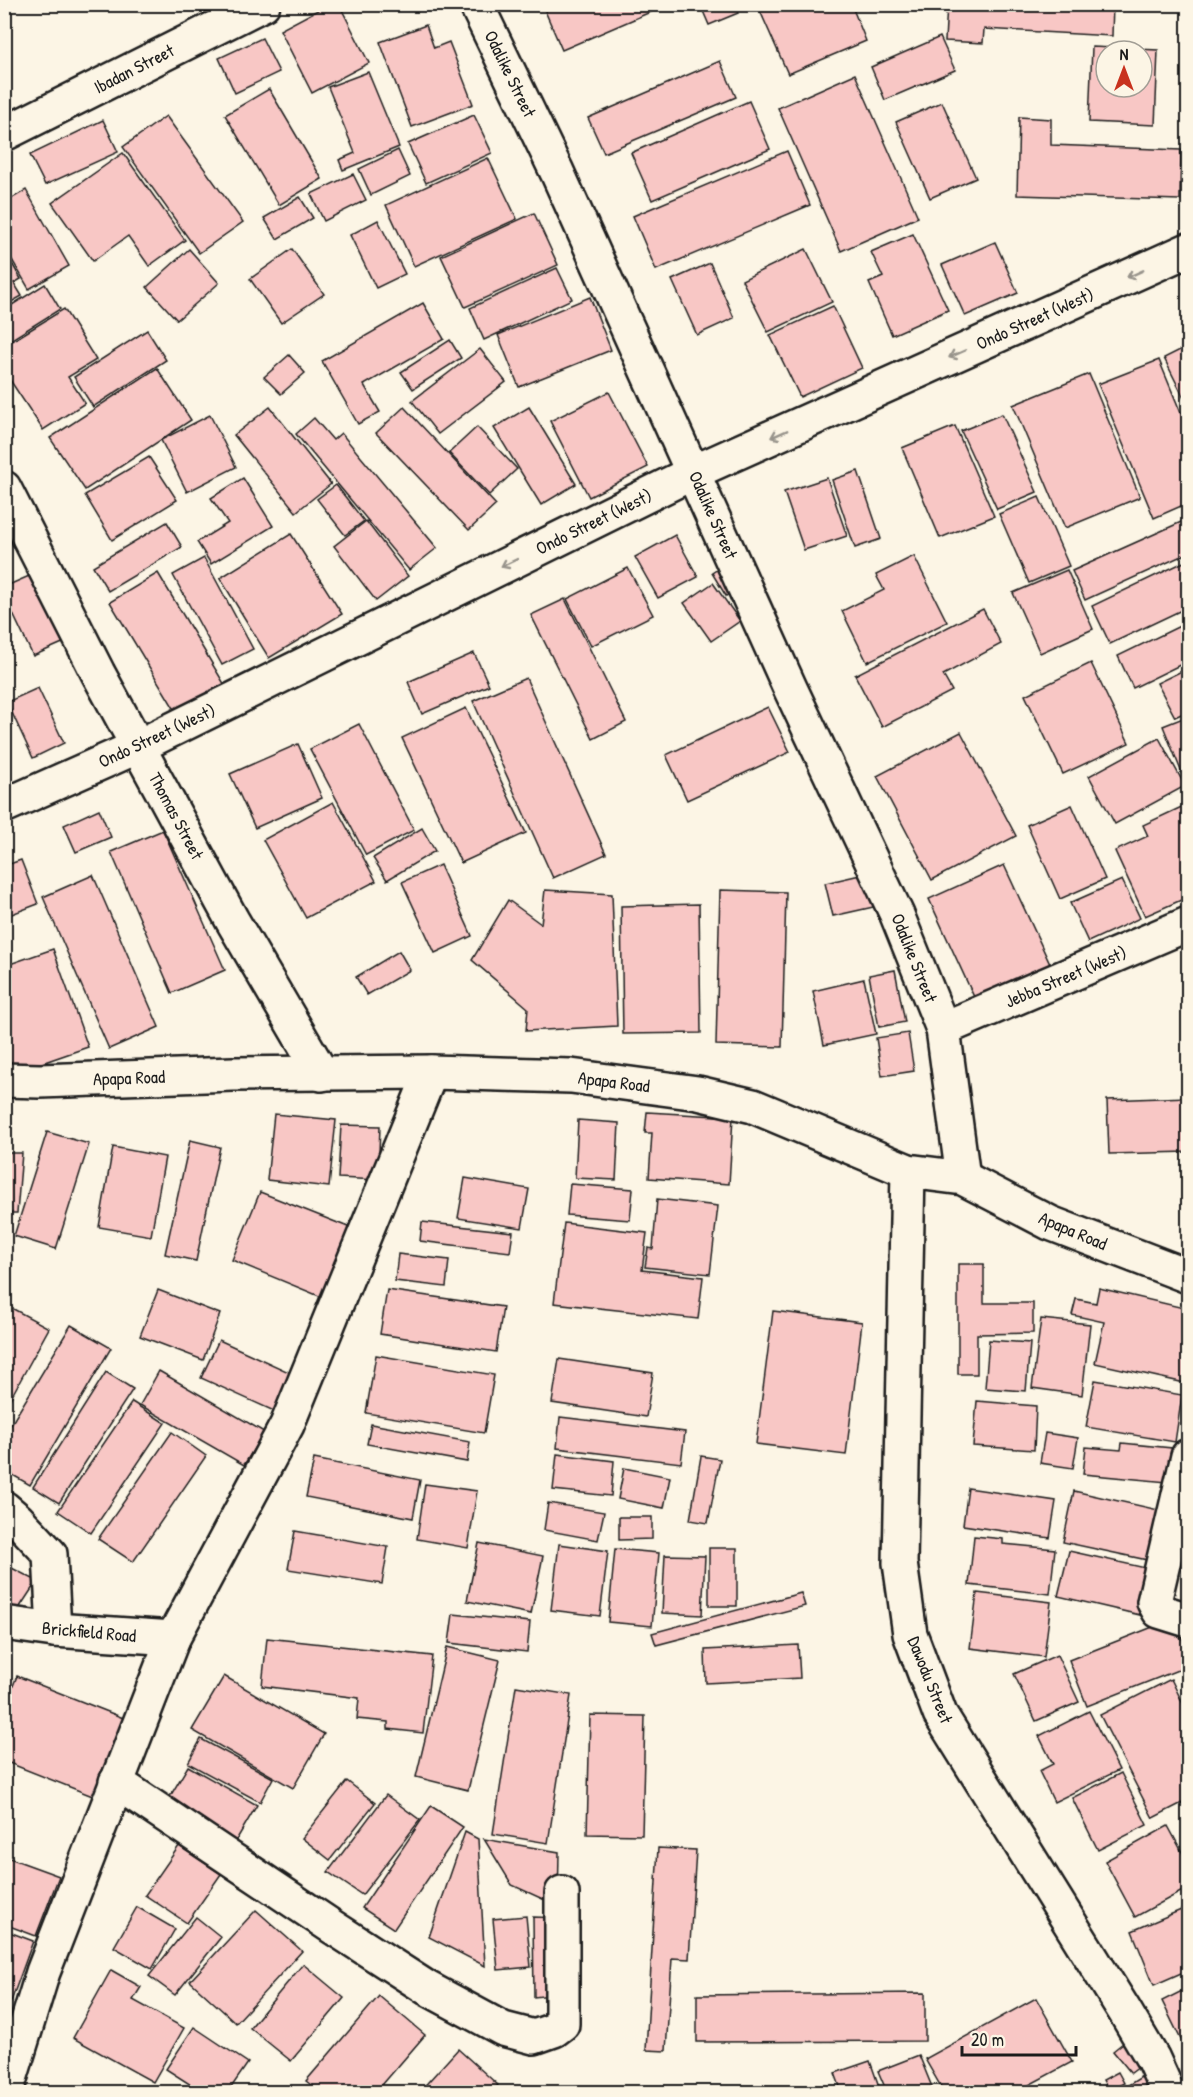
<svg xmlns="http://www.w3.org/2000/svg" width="1193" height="2097" viewBox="0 0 1193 2097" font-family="'Patrick Hand',sans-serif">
<rect width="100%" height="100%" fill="#fcf5e5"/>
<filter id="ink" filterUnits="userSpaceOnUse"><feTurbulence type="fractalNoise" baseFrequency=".0167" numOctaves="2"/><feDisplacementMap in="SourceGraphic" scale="12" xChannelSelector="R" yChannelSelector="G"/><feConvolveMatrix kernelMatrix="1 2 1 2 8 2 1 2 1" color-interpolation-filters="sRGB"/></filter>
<g filter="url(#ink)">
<!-- building -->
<g fill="#f8c7c5" stroke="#1c1c1c" stroke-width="1.5" fill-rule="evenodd">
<path d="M329 4H339L369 63 312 93 280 30Z"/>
<path d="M542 4H669L562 50Z"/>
<path d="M700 4H734L738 13 709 25Z"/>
<path d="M757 4H851L866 41 788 74Z"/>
<path d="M947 4H1113L1112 36 984 29 983 43 945 41Z"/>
<path d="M426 25 434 48 449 42 473 104 412 127 380 42Z"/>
<path d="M940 37 955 70 885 100 871 67Z"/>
<path d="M262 38 279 72 235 93 219 58Z"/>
<path d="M1092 47 1158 50 1155 125 1089 122ZM1106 51H1142V87H1106Z"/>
<path d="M720 61 736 97 604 153 588 118Z"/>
<path d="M368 72 399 147 343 170 339 160 355 153 328 87Z"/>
<path d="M855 74 918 217 841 251 778 108Z"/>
<path d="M269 89 322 179 279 205 225 115Z"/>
<path d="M749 101 770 149 652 200 631 153Z"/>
<path d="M942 102 976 178 930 198 896 122Z"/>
<path d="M474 115 492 153 426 183 408 144Z"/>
<path d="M166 116 243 222 199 253 123 147Z"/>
<path d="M1019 117 1051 119V145L1181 150 1180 200 1017 195Z"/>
<path d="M103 120 118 152 45 185 30 155Z"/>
<path d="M398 150 410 176 371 195 359 169Z"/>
<path d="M787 151 810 205 656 270 633 216Z"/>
<path d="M123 153 185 240 149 266 128 236 93 261 52 203Z"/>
<path d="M488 158 517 219 414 266 386 205Z"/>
<path d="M353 174 366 200 324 221 311 194Z"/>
<path d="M26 190 69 266 29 289 4 246V203Z"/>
<path d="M300 197 313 218 277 239 264 218Z"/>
<path d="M534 213 558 265 465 307 441 256Z"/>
<path d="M378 220 405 274 376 288 350 235Z"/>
<path d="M913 234 948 310 892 335 869 283 883 277 871 252Z"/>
<path d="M995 242 1018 293 965 316 942 265Z"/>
<path d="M189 249 219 283 177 320 147 287Z"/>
<path d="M292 249 324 294 281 323 250 279Z"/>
<path d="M806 249 832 302 768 332 742 280Z"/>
<path d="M4 250 21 279 14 283 22 296 4 306Z"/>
<path d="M710 263 734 318 697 335 672 280Z"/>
<path d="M557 268 572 299 484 340 470 308Z"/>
<path d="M45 284 60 309 4 344V310Z"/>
<path d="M590 297 611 350 519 387 498 335Z"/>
<path d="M423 303 444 339 364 385 380 412 358 424 322 361Z"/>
<path d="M833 306 862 368 800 397 770 335Z"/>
<path d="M64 309 96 360 68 377 85 403 43 430 4 371V346Z"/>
<path d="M147 330 166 360 93 407 74 377Z"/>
<path d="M450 340 461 358 413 389 401 372Z"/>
<path d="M1188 346V406L1164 358Z"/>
<path d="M480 349 506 382 438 434 412 401Z"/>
<path d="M289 355 305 373 281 394 264 377Z"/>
<path d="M1159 360 1188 430V503L1154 518 1098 384Z"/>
<path d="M157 368 191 420 85 490 50 438Z"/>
<path d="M1089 374 1140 497 1065 528 1013 405Z"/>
<path d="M609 392 648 467 589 497 550 421Z"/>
<path d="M270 407 331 484 296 512 234 435Z"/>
<path d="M404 407 496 505 469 530 376 433Z"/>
<path d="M529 407 576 484 541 505 494 428Z"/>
<path d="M1002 414 1037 492 997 509 961 431Z"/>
<path d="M210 415 236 467 187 492 161 440Z"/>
<path d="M314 418 333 440 341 433 437 548 409 570 296 434Z"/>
<path d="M955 426 994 516 940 538 902 448Z"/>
<path d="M477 427 517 469 489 495 449 453Z"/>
<path d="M149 457 177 500 112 540 85 495Z"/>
<path d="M858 471 881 539 855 548 832 480Z"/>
<path d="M243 478 273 526 211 564 197 542 228 523 211 498Z"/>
<path d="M827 478 847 536 804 550 784 492Z"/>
<path d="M336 485 364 521 345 535 317 499Z"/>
<path d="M1039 497 1069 566 1029 583 999 514Z"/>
<path d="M1188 519V553L1085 600 1072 571Z"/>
<path d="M366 521 408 576 376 601 334 546Z"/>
<path d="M167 522 182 547 108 591 93 566Z"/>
<path d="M291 534 342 614 269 658 220 578Z"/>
<path d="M675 535 698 577 658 598 635 557Z"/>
<path d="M914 556 947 622 867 662 842 611 884 590 876 575Z"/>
<path d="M204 558 253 649 222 665 173 575Z"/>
<path d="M1188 560V607L1110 644 1092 606Z"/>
<path d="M730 561 739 585 726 596 712 573Z"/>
<path d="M628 568 653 615 591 646 567 599Z"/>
<path d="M1067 570 1093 629 1040 653 1013 593Z"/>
<path d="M36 573 67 641 33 656 4 595V587Z"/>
<path d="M158 573 226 687 178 715 110 602Z"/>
<path d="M713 583 740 621 711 641 684 603Z"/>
<path d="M565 599 626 722 593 739 531 615Z"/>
<path d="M983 609 1001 644 943 675 952 691 882 727 855 675Z"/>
<path d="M1188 622V661L1133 688 1118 656Z"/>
<path d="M474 653 489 685 422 714 408 682Z"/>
<path d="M1091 663 1129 743 1063 774 1025 695Z"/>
<path d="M1188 668V711L1175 717 1157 683Z"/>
<path d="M526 678 606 854 553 878 473 701Z"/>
<path d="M38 688 64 743 33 758 7 702Z"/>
<path d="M768 707 790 752 687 800 666 755Z"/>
<path d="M466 708 526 833 461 863 402 738Z"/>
<path d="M1188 716V788L1163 726Z"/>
<path d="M359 724 414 830 366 855 310 749Z"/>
<path d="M961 732 1016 836 932 880 877 776Z"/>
<path d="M1159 738 1185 786 1115 824 1089 776Z"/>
<path d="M298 744 322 798 255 828 230 774Z"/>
<path d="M333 802 376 881 306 918 263 840Z"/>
<path d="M1188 804V897L1145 916 1115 851 1148 836 1143 825Z"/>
<path d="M1072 805 1105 879 1060 899 1027 825Z"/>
<path d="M99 809 111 837 76 852 64 825Z"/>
<path d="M422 828 435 851 387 880 373 858Z"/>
<path d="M163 830 225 970 172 993 111 852Z"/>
<path d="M21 860 38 904 4 917V866Z"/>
<path d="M440 865 472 936 435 953 402 882Z"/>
<path d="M1004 865 1055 975 980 1010 929 899Z"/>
<path d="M869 873 878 906 833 916 825 883Z"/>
<path d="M93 875 159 1027 109 1049 43 897Z"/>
<path d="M1122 880 1140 918 1088 942 1070 903Z"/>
<path d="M545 890 612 894 617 1026 526 1031 528 1008 472 960 508 900 541 924Z"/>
<path d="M720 890 786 892 782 1047 716 1045Z"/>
<path d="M699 904 701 1033 623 1034 621 906Z"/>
<path d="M53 949 88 1047 7 1075 4 1069V966Z"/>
<path d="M399 951 410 970 367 995 356 977Z"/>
<path d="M895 970 905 1022 879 1027 869 975Z"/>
<path d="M864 979 876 1034 824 1045 813 991Z"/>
<path d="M908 1033 914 1071 882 1076 876 1038Z"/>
<path d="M1188 1097V1152L1109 1154 1107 1100Z"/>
<path d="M647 1112 733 1117 729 1184 649 1178 652 1133H645Z"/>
<path d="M274 1114 336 1120 329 1187 267 1180Z"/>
<path d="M578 1120 619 1123 616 1180 575 1178Z"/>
<path d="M341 1125 380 1126 378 1180 338 1178Z"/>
<path d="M47 1132 89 1144 56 1249 14 1236Z"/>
<path d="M190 1140 220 1147 196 1261 165 1254Z"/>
<path d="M113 1147 165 1157 151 1236 99 1227Z"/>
<path d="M4 1153H22L17 1213H4Z"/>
<path d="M465 1178 529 1189 522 1228 458 1218Z"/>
<path d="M570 1184 633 1189 630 1220 567 1215Z"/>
<path d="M260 1192 353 1229 324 1298 232 1260Z"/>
<path d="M657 1199 718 1206 710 1274 645 1267 648 1248 653 1249Z"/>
<path d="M422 1222 513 1232 510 1252 420 1241Z"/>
<path d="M564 1223 647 1233 642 1270 703 1277 698 1319 554 1303Z"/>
<path d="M398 1254 449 1260 446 1287 395 1281Z"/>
<path d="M958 1264H984V1303H1033V1333L977 1334V1374H958Z"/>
<path d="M1099 1288 1188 1309V1369L1185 1383 1095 1363 1104 1322 1072 1315 1076 1299 1096 1303Z"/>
<path d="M158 1290 220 1314 203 1360 140 1336Z"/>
<path d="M387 1290 503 1307 496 1352 380 1334Z"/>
<path d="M4 1304 49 1328 4 1410Z"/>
<path d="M773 1311 862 1322 846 1455 756 1444Z"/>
<path d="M1041 1319 1090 1324 1082 1395 1032 1388Z"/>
<path d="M71 1325 111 1348 30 1485 4 1470V1436Z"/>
<path d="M219 1340 291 1373 274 1411 201 1378Z"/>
<path d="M989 1340 1030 1343 1026 1391 985 1388Z"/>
<path d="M376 1355 494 1375 484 1433 366 1413Z"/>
<path d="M559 1359 653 1373 646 1417 552 1403Z"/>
<path d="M159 1371 264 1432 244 1465 140 1405Z"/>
<path d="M106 1372 133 1389 59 1503 33 1487Z"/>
<path d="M1095 1380 1182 1395 1175 1442 1086 1427Z"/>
<path d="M977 1401 1036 1406 1034 1450 973 1446Z"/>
<path d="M132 1402 165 1423 91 1533 58 1511Z"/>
<path d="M560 1417 685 1432 681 1463 557 1448Z"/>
<path d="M371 1424 470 1442 467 1462 367 1444Z"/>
<path d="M172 1432 206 1456 133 1562 98 1539Z"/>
<path d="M1045 1433 1078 1438 1073 1468 1040 1463Z"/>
<path d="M1122 1443 1182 1449 1178 1483 1083 1474 1086 1447 1121 1450Z"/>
<path d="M557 1454 614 1461 611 1496 553 1490Z"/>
<path d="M701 1456 720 1459 708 1523 690 1520Z"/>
<path d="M314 1459 420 1480 413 1518 306 1497Z"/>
<path d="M624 1468 670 1477 664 1508 618 1499Z"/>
<path d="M425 1484 477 1491 468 1548 417 1539Z"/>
<path d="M968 1488 1056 1501 1050 1538 963 1525Z"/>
<path d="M1074 1491 1163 1511 1152 1561 1063 1542Z"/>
<path d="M548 1503 604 1512 598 1540 544 1530Z"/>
<path d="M619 1517H652V1539L619 1540Z"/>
<path d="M295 1531 388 1547 382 1584 288 1569Z"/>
<path d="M974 1536 1003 1539V1544L1055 1549 1050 1594 969 1585Z"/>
<path d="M479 1543 543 1556 531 1614 467 1601Z"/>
<path d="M559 1544 608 1551 600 1616 551 1610Z"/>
<rect x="709" y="1548" width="28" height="58"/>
<path d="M615 1549 659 1553 652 1626 608 1622Z"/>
<path d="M1069 1551 1150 1569 1140 1615 1058 1596Z"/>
<path d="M665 1555 705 1556 702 1615 662 1613Z"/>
<path d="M4 1564 37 1581 12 1619 4 1616Z"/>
<path d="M801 1593 805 1606 656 1645 652 1633Z"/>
<path d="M977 1593 1051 1602 1044 1657 970 1648Z"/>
<path d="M453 1614 530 1622 527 1652 449 1643Z"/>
<path d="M1173 1619 1188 1652V1666L1087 1706 1069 1660Z"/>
<path d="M267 1638 432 1656 423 1733 388 1729V1722L357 1719 359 1698 262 1686Z"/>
<path d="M798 1645 800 1678 706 1683 705 1650Z"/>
<path d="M447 1647 500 1660 468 1790 416 1777Z"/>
<path d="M1057 1655 1079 1702 1036 1721 1014 1674Z"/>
<path d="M17 1676 131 1721 100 1799 4 1761V1708Z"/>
<path d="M224 1676 324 1734 293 1788 192 1730Z"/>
<path d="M1171 1679 1188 1714V1800L1153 1818 1100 1715Z"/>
<path d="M516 1686 571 1695 548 1843 493 1834Z"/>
<path d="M1089 1711 1119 1770 1054 1802 1039 1771 1053 1764 1039 1736Z"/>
<path d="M590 1715 645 1716 642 1835 587 1834Z"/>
<path d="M201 1739 273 1778 260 1802 188 1763Z"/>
<path d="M188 1766 257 1805 231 1849 162 1810Z"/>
<path d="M1121 1773 1147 1825 1098 1850 1072 1798Z"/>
<path d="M347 1781 375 1803 330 1860 302 1838Z"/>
<path d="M386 1795 420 1820 362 1895 328 1872Z"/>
<path d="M431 1806 463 1827 394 1929 362 1908Z"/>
<path d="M1168 1826 1188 1863V1888L1135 1917 1105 1861Z"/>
<path d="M465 1832 478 1839 485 1966 429 1937Z"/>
<path d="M484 1839 559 1852 558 1906 512 1885Z"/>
<path d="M179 1846 221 1874 187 1923 145 1895Z"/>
<path d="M658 1848 696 1850 689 1959 672 1958 666 2051 646 2050Z"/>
<path d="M4 1856 59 1876 36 1936 4 1924Z"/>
<path d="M137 1907 175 1929 152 1969 114 1947Z"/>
<path d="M256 1910 302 1951 236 2023 190 1981Z"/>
<path d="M1181 1910 1188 1929V1970L1154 1985 1132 1931Z"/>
<path d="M526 1916 531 1967 498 1970 493 1919Z"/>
<path d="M196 1917 221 1937 175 1995 149 1976Z"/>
<path d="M533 1917 560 1918V1994L534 1997Z"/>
<path d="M4 1930 33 1941 9 2007 4 2005Z"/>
<path d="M303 1964 344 1998 291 2061 250 2028Z"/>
<path d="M111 1970 141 1987 133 2000 184 2028 153 2082 73 2038Z"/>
<path d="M1188 1988V2054L1162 2001Z"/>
<path d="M925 1993V2041L697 2042V1995Z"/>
<path d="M379 1996 425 2035 376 2092H320L306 2081Z"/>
<path d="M1036 1998 1072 2062 1016 2092H944L925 2059Z"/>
<path d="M194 2027 248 2063 228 2092H202L166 2069Z"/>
<path d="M1128 2039 1147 2061 1131 2073 1113 2051Z"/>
<path d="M458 2049 498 2085 492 2092H419Z"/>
<path d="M919 2055 934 2092H887L878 2071Z"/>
<path d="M870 2061 881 2092H842L835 2073Z"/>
<path d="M1154 2069 1160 2078 1137 2092H1117Z"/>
<path d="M1118 2072 1124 2083 1109 2091 1103 2080Z"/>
</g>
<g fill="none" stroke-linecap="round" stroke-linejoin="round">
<defs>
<g id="minor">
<path d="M476 4 557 172 790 688 897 915 943 1029 963 1178"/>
<path d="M4 134 263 4"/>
<path d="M4 488 98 673 232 920 322 1074"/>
<path d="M4 806 139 746 694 472 1188 250"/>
<path d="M943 1029 1188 924"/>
<path d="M4 1080 40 1081 233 1074 431 1072 571 1076 698 1093 753 1106 908 1171 963 1178 1050 1223 1188 1276"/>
<path d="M908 1171 900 1563 910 1634 940 1714 1124 2010 1153 2059 1168 2092"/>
<path d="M1188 1456 1154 1602 1159 1611 1188 1620"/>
<path d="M4 1508 18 1520 50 1554 54 1630"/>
<path d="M4 1623 54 1630 173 1638"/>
<path d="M116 1782 331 1926 427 1988 503 2029 534 2037 554 2030 562 2024V1893"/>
<path d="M6 2092 43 1972 173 1638 287 1425 431 1072"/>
</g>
</defs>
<!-- minor casing -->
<use href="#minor" stroke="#1c1c1c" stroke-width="38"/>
<!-- minor -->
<use href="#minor" stroke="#fcf5e5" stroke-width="33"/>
</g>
<!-- one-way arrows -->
<defs><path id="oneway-shaft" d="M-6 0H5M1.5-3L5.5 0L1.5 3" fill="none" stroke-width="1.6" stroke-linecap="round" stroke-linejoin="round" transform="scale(1.5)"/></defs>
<g stroke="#97938b">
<use href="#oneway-shaft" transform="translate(1135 274) rotate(156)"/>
<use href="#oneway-shaft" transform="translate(957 354) rotate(156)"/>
<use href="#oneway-shaft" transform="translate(779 434) rotate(156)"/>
<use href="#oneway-shaft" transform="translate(509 563) rotate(154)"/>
</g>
</g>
<g text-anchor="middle" stroke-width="6" stroke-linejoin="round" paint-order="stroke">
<!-- street labels -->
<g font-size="18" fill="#1c1c1c" stroke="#fcf5e5">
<text transform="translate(134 69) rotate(-27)" y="6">Ibadan Street</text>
<text transform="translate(510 74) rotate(64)" y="6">Odalike Street</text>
<text transform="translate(1035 319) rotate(-24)" y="6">Ondo Street (West)</text>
<text transform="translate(713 515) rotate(66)" y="6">Odalike Street</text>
<text transform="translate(594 522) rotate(-26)" y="6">Ondo Street (West)</text>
<text transform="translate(157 736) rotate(-25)" y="6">Ondo Street (West)</text>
<text transform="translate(176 816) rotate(62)" y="6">Thomas Street</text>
<text transform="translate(914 958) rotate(68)" y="6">Odalike Street</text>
<text transform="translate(1066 977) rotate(-23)" y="6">Jebba Street (West)</text>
<text transform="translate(129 1078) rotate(-2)" y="6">Apapa Road</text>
<text transform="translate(614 1082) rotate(7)" y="6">Apapa Road</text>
<text transform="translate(1073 1231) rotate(23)" y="6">Apapa Road</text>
<text transform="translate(89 1632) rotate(5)" y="6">Brickfield Road</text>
<text transform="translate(930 1680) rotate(68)" y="6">Dawodu Street</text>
</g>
</g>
<!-- margin -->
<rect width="1193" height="2097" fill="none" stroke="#fcf5e5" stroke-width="24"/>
<rect x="12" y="12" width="1169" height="2073" fill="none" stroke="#1c1c1c" stroke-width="2" filter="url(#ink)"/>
<!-- north arrow -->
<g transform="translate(1124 69)"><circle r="28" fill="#fcf5e5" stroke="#a29e95" stroke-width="1.5"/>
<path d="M0-4.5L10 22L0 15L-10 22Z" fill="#c8321e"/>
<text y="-9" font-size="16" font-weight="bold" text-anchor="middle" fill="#1c1c1c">N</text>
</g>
<!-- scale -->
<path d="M962 2046v9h114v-9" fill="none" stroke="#1c1c1c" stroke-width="3"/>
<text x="971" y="2046" font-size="18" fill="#1c1c1c" stroke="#fcf5e5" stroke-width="4.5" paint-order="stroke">20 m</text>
</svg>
